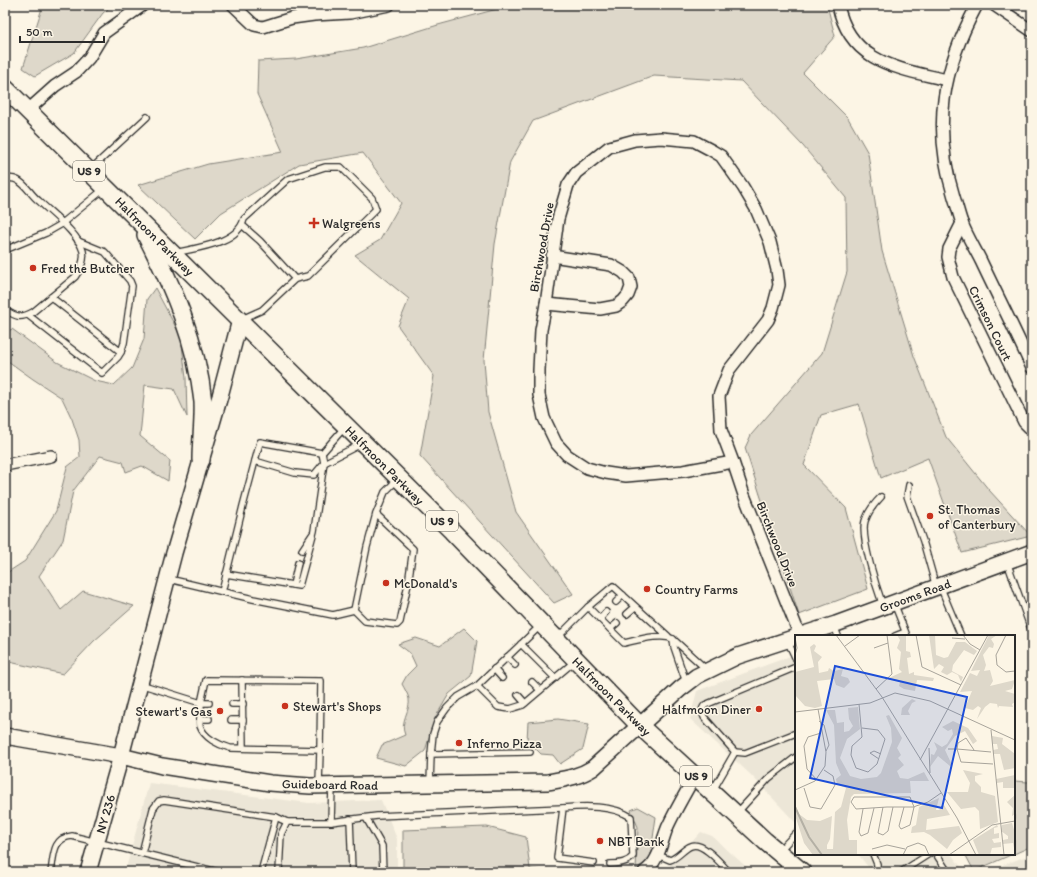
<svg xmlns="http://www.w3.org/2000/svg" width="1037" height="877" viewBox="0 0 1037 877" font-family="Itim,sans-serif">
<rect width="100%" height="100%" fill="#fcf5e5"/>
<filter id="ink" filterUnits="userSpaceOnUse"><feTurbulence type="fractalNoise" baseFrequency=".025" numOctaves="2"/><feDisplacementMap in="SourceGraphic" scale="8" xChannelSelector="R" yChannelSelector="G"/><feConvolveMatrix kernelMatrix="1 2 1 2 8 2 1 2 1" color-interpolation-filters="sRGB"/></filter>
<g filter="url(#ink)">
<!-- built -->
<g fill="#ece6d7">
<path d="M796 654V823L751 775 690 719 697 691Z"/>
<path d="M149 783 309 803 381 800 397 839V872H125Z"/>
<path d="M701 832 712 836 752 872H664Z"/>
<path d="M858 854H951L965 872H872Z"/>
<path d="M1032 854V872H984Z"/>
</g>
<!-- green -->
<g fill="#ded8ca" stroke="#84827a">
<path d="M43 5H113L103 13 74 53 35 76 23 68Z"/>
<path d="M512 5H827L835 36 803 73 848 118 868 153 882 251 914 356 946 437 989 490 1031 536 962 553 928 458 881 478 859 404 821 415 804 465 846 508 868 589 799 615 745 448 751 435 822 353 847 272 846 198 803 146 741 81 654 76 533 121 510 162 495 244 484 360 488 412 516 512 573 594 554 603 420 456 434 376 398 326 409 299 355 255 380 240 401 203 363 153 299 164 221 213 195 239 138 185 208 164 283 152 257 94 258 61 296 59 363 48 438 25Z"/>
<path d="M155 288 181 337 186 378 187 417 174 389 145 385 140 436 170 461 168 481 142 466 126 472 123 462 100 456 73 491 63 540 39 576 61 610 83 591 134 606 94 641 63 674 5 661V574L25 561 56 511 67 467 80 457 79 440 72 419 62 398 33 379 5 359V333L12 329 57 362 95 381 114 385 132 368 144 339 147 299Z"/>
<path d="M464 628 477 641 471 676 449 694 435 718 425 751 406 766 376 758 382 745 405 735C399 722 411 710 409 699 408 694 404 688 402 684L407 675 416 666 410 653 398 644 416 638 440 646Z"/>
<path d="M558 719 589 724 583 749 560 764 553 755 541 754 527 740 528 722Z"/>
<path d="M1014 781 1028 782 1032 781V846L1014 854Z"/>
<path d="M638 807 656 817 650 859 636 869 638 827 631 810Z"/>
<path d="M487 827 526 837 530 869 553 872H403V830Z"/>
<path d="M965 854H1013L974 871Z"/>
</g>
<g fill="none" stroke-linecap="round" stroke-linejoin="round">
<defs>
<g id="lane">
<path d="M91 169 147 117"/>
<path d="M5 180C9 178 13 178 17 180 26 184 31 195 39 201 52 214 78 233 83 251 85 260 80 270 75 277L33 312C20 319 17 317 5 310"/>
<path d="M5 250 46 233 60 225 104 189"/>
<path d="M174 253C195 248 238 244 244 219L288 179 325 167H341L372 198 376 209 308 276 295 279"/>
<path d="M51 297 121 352"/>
<path d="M28 315 102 373 118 357 121 352 124 343 132 286 130 281 105 252 78 241"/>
<path d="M242 319 262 310 295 279 260 241 242 225"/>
<path d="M322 453 344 428"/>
<path d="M255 461 295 473 314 475 324 463 361 444"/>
<path d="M909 485 907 496 923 541 936 587"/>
<path d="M881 497C875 503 868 512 865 521 860 537 877 589 883 606"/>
<path d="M376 514 413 549 408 584 400 622 397 625 365 621 354 610 367 547 376 514 385 492 397 480"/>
<path d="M302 550 312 535"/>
<path d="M1007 562 1032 632"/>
<path d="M226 574 299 586 314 531 324 463 322 453"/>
<path d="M169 579 253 599 333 615 354 610"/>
<path d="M293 585 298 563"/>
<path d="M940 586 961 636"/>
<path d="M222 592 243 506 260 442 322 453"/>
<path d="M616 602 623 595"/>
<path d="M894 603 907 636"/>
<path d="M588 607 613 586 668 636"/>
<path d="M627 614 635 607"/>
<path d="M600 619 606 612"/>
<path d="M834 625 838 636"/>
<path d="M610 629 617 623"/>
<path d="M895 636 905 632"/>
<path d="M558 637 588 607 624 643C638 640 661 633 673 639L707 670"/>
<path d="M673 639 674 647 686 682"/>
<path d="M787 640 796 659"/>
<path d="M521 644 555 678"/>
<path d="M507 657 515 665"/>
<path d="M796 667 705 705C701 709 702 712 704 717L735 752 745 753 796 733"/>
<path d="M494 669 502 678"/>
<path d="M242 680 243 748"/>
<path d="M532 682 540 690"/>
<path d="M140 684 201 703C201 710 199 719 200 726 204 738 219 745 230 748L320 750 319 785"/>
<path d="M477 686 498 707 510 709 523 705 575 661"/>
<path d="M518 695 525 703"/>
<path d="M209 703H201L206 680 321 681 320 750"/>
<path d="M232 704H243"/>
<path d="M200 719H209"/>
<path d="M231 720H243"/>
<path d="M431 754 433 734 437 722 447 708 458 697 477 686 540 626"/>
<path d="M430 784 431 754 530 752"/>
<path d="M713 790 735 752"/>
<path d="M737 813 769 778 796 757"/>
<path d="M366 818 382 846 383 872"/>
<path d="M350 819 352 872"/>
<path d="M331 822 332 786"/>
<path d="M780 850 796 833"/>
<path d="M142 853 153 809 159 801 164 800 276 817 287 822"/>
<path d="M873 854 877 864V872"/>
<path d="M936 854 948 872"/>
<path d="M658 855 670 860C679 857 683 849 691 846 703 841 722 865 729 872"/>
<path d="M594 863 557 858 563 808C585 806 612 805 631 817L633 856C628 863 619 864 610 864"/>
<path d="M51 872C54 856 52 838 72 836L218 872"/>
<path d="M261 872 276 817"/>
<path d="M279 872 281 834 287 822H331L377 816 563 808"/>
<path d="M781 872 787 863"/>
<path d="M901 872 929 854"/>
<path d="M1026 872 1032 869"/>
</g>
<g id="street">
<path d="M233 5 254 25 263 27 292 18 314 15 350 13 389 5"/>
<path d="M838 5C850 63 898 68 946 80"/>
<path d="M977 5C942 70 932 126 954 197 957 206 959 215 962 223 967 236 975 249 981 261 998 297 1016 332 1032 368"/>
<path d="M994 5 1032 31"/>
<path d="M27 111 55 86 76 72 89 58 104 33 143 5"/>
<path d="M962 223 949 249 948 257 953 277 1024 422 1032 430"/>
<path d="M546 304 600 309 616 306 623 301 628 295 631 287 629 278 623 272 611 265 552 256"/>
<path d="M733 462 683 471 626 476 606 473 587 468 567 455 556 443 544 418 539 395V370L541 330 546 304 558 219 568 185 576 173 609 147 635 140 661 138 694 141 711 150 721 156 743 187 756 209 770 242 777 270 779 285 773 308 768 320 729 370 719 396 721 430 733 462 744 495 800 636"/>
<path d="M5 465 51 456"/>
<path d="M644 872C660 861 661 842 668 826 676 809 686 792 695 776"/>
</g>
<g id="secondary">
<path d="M798 636 836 624 1032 552"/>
<path d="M5 736 121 756 162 766 270 783 310 786 548 782C564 779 579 777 593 768L680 689 697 676 738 656 796 637"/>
<path d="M88 872 121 756 174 553 220 396 240 320"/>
</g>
<g id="primary">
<path d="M5 88 452 531 640 726 765 841 802 872"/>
<path d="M146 235C173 287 197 342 203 402 204 420 201 441 201 460"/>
</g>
</defs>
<!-- lane casing -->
<use href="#lane" stroke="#2b2b2b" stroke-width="8"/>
<!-- street casing -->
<use href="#street" stroke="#2b2b2b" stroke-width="14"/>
<!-- secondary casing -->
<use href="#secondary" stroke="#2b2b2b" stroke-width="18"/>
<!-- primary casing -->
<use href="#primary" stroke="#2b2b2b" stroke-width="20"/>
<!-- lane -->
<use href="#lane" stroke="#fcf5e5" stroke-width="5.5"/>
<!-- street -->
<use href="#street" stroke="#fcf5e5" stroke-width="11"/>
<!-- secondary -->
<use href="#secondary" stroke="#fcf5e5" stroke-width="15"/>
<!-- primary -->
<use href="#primary" stroke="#fcf5e5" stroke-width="17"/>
</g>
</g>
<!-- markers -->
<g fill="#c8321e" stroke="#fcf5e5" stroke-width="1.5">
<path d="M312 217h4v4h4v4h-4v4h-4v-4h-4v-4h4z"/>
<circle cx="33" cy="268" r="4"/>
<circle cx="930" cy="516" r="4"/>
<circle cx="386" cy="583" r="4"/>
<circle cx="647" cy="589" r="4"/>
<circle cx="285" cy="706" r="4"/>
<circle cx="759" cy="709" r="4"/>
<circle cx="220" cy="711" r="4"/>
<circle cx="459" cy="743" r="4"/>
<circle cx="600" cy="841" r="4"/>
</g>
<g text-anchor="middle" stroke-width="3" stroke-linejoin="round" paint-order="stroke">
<!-- shield labels -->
<g fill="#fcf5e5" stroke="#6a6863" stroke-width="1">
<rect x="73" y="161" width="32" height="20" rx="3"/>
<rect x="426" y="511" width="32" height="20" rx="3"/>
<rect x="680" y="766" width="32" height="20" rx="3"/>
</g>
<g font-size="12" font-weight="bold" fill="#2b2b2b">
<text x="89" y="175">US 9</text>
<text x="442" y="525">US 9</text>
<text x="696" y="780">US 9</text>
</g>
<!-- poi labels -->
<g font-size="13" fill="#2b2b2b" stroke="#fcf5e5" text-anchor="start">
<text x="322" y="228">Walgreens</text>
<text x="41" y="273">Fred the Butcher</text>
<text x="938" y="514">St. Thomas<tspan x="938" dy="15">of Canterbury</tspan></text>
<text x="394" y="588">McDonald's</text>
<text x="655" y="594">Country Farms</text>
<text x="293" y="711">Stewart's Shops</text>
<text x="751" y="714" text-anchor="end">Halfmoon Diner</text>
<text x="212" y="716" text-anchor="end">Stewart's Gas</text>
<text x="467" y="748">Inferno Pizza</text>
<text x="608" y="846">NBT Bank</text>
</g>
<!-- street labels -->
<g font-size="13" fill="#2b2b2b" stroke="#fcf5e5">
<text transform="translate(155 236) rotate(45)" y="5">Halfmoon Parkway</text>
<text transform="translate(541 247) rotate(-80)" y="5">Birchwood Drive</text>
<text transform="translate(991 323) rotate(64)" y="5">Crimson Court</text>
<text transform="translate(385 465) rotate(45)" y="5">Halfmoon Parkway</text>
<text transform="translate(778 544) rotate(68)" y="5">Birchwood Drive</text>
<text transform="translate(915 595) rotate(-20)" y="5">Grooms Road</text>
<text transform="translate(612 696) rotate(45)" y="5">Halfmoon Parkway</text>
<text transform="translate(330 784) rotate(1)" y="5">Guideboard Road</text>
<text transform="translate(105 814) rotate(-74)" y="5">NY 236</text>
</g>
</g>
<!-- overview -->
<g transform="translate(795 635)">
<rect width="220" height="220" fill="#fcf5e5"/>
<path d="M102 0H111V16L115 17 116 22 112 23 114 39 119 37V40L139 43 138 46 122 45 120 56 109 54 104 51 105 47 94 43 107 37 104 34 106 17 102 13 105 5ZM134 0H140L141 20 149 23 153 22 161 7H170L182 16 179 20 169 15 158 30 157 36 168 42 166 47 163 40 157 37 152 40 146 37 149 32 144 29 139 34ZM194 0H202L196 4 199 9 198 13 194 12 188 20 191 30 189 36 195 35 198 46 195 51 220 45 217 54 210 56 220 59V67L217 69 218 72 204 71 203 73 202 69 195 68 190 72 182 84 186 73 183 71 178 75 170 73 177 56 165 57 175 38 182 41 185 35 176 36ZM19 9 21 11 19 16 27 22 23 27 24 38 33 36 34 33 39 36 48 34 46 41 53 43 55 47 49 53 41 50 39 44 22 46 27 71 20 73 10 71 0 60V37L19 32 15 12ZM117 64 121 66 117 68 113 76 115 80H106L107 73ZM63 72 65 94 52 104 45 123 55 141 66 144 82 142 86 138 97 107 96 93 91 81 94 80 107 103 102 113 106 120 103 123 109 130 102 136 105 143 113 144 129 137 134 146H115L116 158 59 159 56 162 52 185 54 205H62V220H18L9 208 0 180V169L4 179 12 185 25 186 37 181 35 204 32 210V214H38L40 177 46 172 51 153 42 149 41 144 46 140 41 128 39 90 31 75H40L42 88 49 87V97L54 96 58 91 54 84 53 73ZM158 86 173 93 182 106 178 109 170 96 160 101 150 115 157 130 155 131 143 121 135 132 136 119 139 120 142 114 139 107 147 112 152 109 158 99 157 94 153 96 147 92ZM197 101 208 103 207 109 220 119V133L209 135 205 119H198V115L203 114 202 109H197ZM168 135 188 139 180 141V146L186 152V157L200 161 203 187 185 194 184 176 180 172 166 174 152 157H173L175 148ZM220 140V159L219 153H208V147L202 148 201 144ZM220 160V179L217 181 218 173 212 167ZM144 163 141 175H144L149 170 155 180 132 184 131 195 164 191 167 198 158 205 152 214 135 200 129 197 116 198 117 192 121 190 124 172ZM217 188 220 198V218L218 208 208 209V205L213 204V201L206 196 207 190ZM202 190 203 192 199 193V199L204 198V203L197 204 199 208 206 207V212L197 213 195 220H184L178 205Z" fill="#ded8ca"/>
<path fill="none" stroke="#b4b0a5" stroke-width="2" d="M0 172 14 202 27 220"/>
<path fill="none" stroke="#a8a49b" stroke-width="1" d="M41 0 87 62 162 183 181 220M121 0 127 32 166 50M168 0 175 9 185 15M211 0 201 20 202 30 211 37 220 36M0 2 2 13 0 20M157 3 170 4M50 11 65 0M79 13 93 8M81 54 97 39 92 0M64 69 67 102 57 111 56 120 61 133 73 137 82 129 90 104 83 95 67 93M0 77 75 68 100 58 135 66 220 105M24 86 29 90 34 110 31 116M196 95 209 220M134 113 135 138M153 114H162L163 108 171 103 179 115M196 117 162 114 166 127 198 129M84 124 75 118 79 116 86 119M125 125 193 0M22 145 12 134 9 111 13 102 26 98M9 153 15 172 26 174 40 150 38 141 29 135M0 155 20 146 30 131 31 117 23 74M88 172 83 198 88 200 93 196 98 172M109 172 104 191 106 194 115 190 119 172 115 162H59L56 167 61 174 92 172H119L121 171 133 167 146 158M68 174 64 197 66 201 73 198 79 173M77 214 92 210 110 214M108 220 112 212 123 208 130 211 134 220M154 220 197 190 220 186"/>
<path fill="#1d4ed8" fill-opacity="0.15" stroke="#1d4ed8" stroke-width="2" d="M40 31 172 62 147 173 15 143Z"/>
<rect width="220" height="220" fill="none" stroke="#2b2b2b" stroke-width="2"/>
</g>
<!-- margin -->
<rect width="1037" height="877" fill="none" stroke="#fcf5e5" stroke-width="20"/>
<rect x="10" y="10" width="1017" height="857" fill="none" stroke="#2b2b2b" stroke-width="1.5" filter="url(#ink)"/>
<!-- scale -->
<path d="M20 36v6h84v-6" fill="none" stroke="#2b2b2b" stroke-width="2"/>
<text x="26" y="36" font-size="12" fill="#2b2b2b" stroke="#fcf5e5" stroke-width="3" paint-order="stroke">50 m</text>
</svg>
